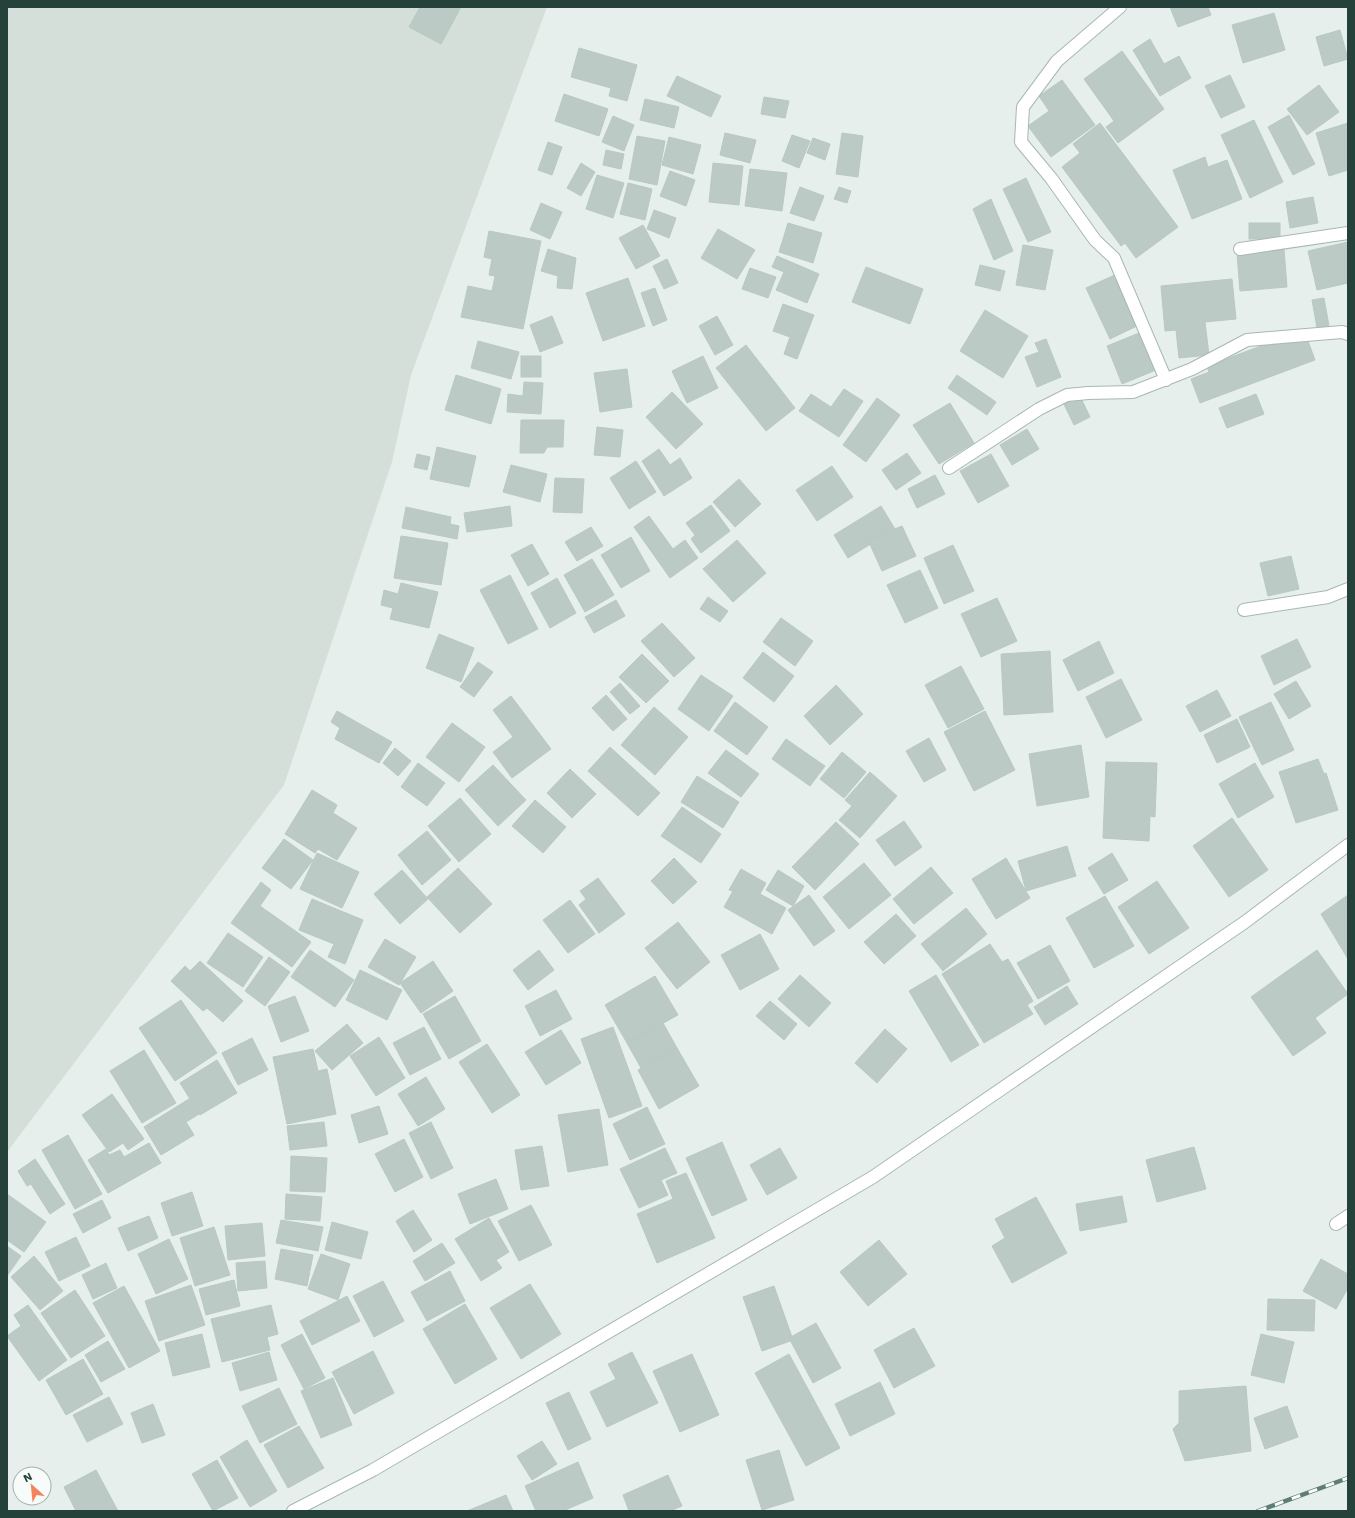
<svg xmlns="http://www.w3.org/2000/svg" width="1355" height="1518" viewBox="0 0 1355 1518" font-family="'Work Sans',sans-serif">
<rect width="100%" height="100%" fill="#e6efeb"/>
<!-- built -->
<path fill="#d4dfda" d="M7 7H547L411 375 392 462 284 785 7 1152Z"/>
<!-- building -->
<g fill="#bbcac4" stroke="#b8c9c2">
<path d="M420 7H461L441 44 409 27Z"/>
<path d="M1170 7H1208L1211 15 1178 27Z"/>
<path d="M1274 13 1285 50 1243 63 1232 25Z"/>
<path d="M1340 30 1348 59 1324 66 1316 37Z"/>
<path d="M1150 39 1164 64 1179 56 1191 78 1160 96 1133 50Z"/>
<path d="M579 48 637 65 627 101 609 96 611 88 571 77Z"/>
<path d="M1122 51 1164 109 1118 143 1106 127 1114 121 1084 79Z"/>
<path d="M1230 75 1245 107 1221 118 1205 86Z"/>
<path d="M677 76 721 96 711 117 667 96Z"/>
<path d="M1062 80 1095 125 1051 157 1028 126 1049 111 1039 96Z"/>
<path d="M1319 85 1339 112 1307 135 1287 109Z"/>
<path d="M564 94 608 109 599 136 555 121Z"/>
<path d="M764 97 789 101 785 118 761 114Z"/>
<path d="M645 99 679 107 674 128 640 120Z"/>
<path d="M1289 115 1315 164 1293 175 1268 127Z"/>
<path d="M613 116 634 125 624 151 602 142Z"/>
<path d="M1254 120 1283 182 1250 198 1221 135Z"/>
<path d="M1100 123 1178 227 1136 258 1125 243 1121 246 1062 167 1080 153 1073 144Z"/>
<path d="M1348 123V170L1329 176 1316 133Z"/>
<path d="M725 133 756 140 750 163 720 155Z"/>
<path d="M842 133 863 136 858 177 836 174Z"/>
<path d="M792 135 810 141 799 168 782 161Z"/>
<path d="M637 136 665 141 657 185 629 179Z"/>
<path d="M669 137 701 145 693 174 662 165Z"/>
<path d="M813 138 830 144 825 160 807 153Z"/>
<path d="M548 142 562 147 552 175 538 170Z"/>
<path d="M606 150 624 154 621 169 603 165Z"/>
<path d="M1205 157 1208 167 1227 160 1242 199 1192 219 1173 170Z"/>
<path d="M581 163 595 172 581 196 567 188Z"/>
<path d="M713 163 743 166 739 205 709 202Z"/>
<path d="M750 169 787 173 782 211 745 206Z"/>
<path d="M670 171 695 180 686 206 660 196Z"/>
<path d="M597 175 624 183 613 218 586 209Z"/>
<path d="M1026 178 1051 232 1028 242 1003 189Z"/>
<path d="M628 183 652 189 645 220 620 214Z"/>
<path d="M800 187 824 196 814 221 790 213Z"/>
<path d="M839 187 851 191 847 203 834 199Z"/>
<path d="M1313 197 1318 223 1290 228 1286 202Z"/>
<path d="M991 199 1013 251 994 260 973 209Z"/>
<path d="M541 203 562 212 550 239 530 230Z"/>
<path d="M654 210 676 218 669 238 647 229Z"/>
<path d="M788 223 822 233 813 263 779 252Z"/>
<rect x="1249" y="223" width="31" height="16"/>
<path d="M643 225 660 256 636 269 619 238Z"/>
<path d="M718 229 755 250 737 279 701 258Z"/>
<path d="M489 231 541 241 523 329 461 317 468 286 492 291 495 276 489 275 492 259 484 257Z"/>
<path d="M1348 242V283L1317 290 1308 251Z"/>
<path d="M1023 245 1053 250 1045 290 1016 285Z"/>
<path d="M548 249 576 258 572 289 557 288 558 276 541 271Z"/>
<path d="M1284 249 1287 287 1240 291 1237 254Z"/>
<path d="M777 256 819 274 807 303 776 290 784 272 772 267Z"/>
<path d="M667 259 678 283 664 289 653 266Z"/>
<path d="M980 265 1005 271 1000 291 975 285Z"/>
<path d="M866 267 923 289 910 324 852 302Z"/>
<path d="M750 268 776 277 768 298 742 289Z"/>
<path d="M1117 274 1141 324 1110 339 1086 288Z"/>
<path d="M628 278 645 326 603 341 586 293Z"/>
<path d="M1232 279 1236 319 1205 322 1209 355 1179 358 1176 330 1165 331 1161 286Z"/>
<path d="M655 288 667 320 653 326 641 293Z"/>
<path d="M1324 298 1329 326 1317 328 1312 300Z"/>
<path d="M783 304 814 315 797 359 784 354 790 337 773 331Z"/>
<path d="M985 310 1028 336 1003 378 960 351Z"/>
<path d="M552 316 563 343 540 352 530 325Z"/>
<path d="M717 316 733 345 715 355 699 326Z"/>
<path d="M1304 330 1315 360 1200 403 1191 379 1209 372 1207 366Z"/>
<path d="M1144 331 1156 370 1122 384 1107 346Z"/>
<path d="M1046 339 1061 377 1037 387 1025 357 1039 352 1035 343Z"/>
<path d="M478 341 519 352 511 379 471 368Z"/>
<path d="M746 345 795 408 766 431 716 368Z"/>
<rect x="521" y="356" width="20" height="21"/>
<path d="M703 356 718 388 687 403 672 371Z"/>
<path d="M627 369 632 407 600 412 594 373Z"/>
<path d="M456 375 501 389 491 424 445 410Z"/>
<path d="M957 375 996 402 987 415 948 388Z"/>
<path d="M524 382 543 383 541 414 507 412 508 394 523 396Z"/>
<path d="M844 389 863 401 839 437 799 411 811 394 831 407Z"/>
<path d="M672 392 703 424 676 449 646 417Z"/>
<path d="M1078 392 1090 417 1074 425 1062 400Z"/>
<path d="M1256 394 1264 414 1227 428 1219 408Z"/>
<path d="M877 398 900 415 866 462 843 445Z"/>
<path d="M950 403 974 443 939 464 913 425Z"/>
<path d="M521 420H564L563 447H547L544 453H520Z"/>
<path d="M597 427 623 430 620 457 594 455Z"/>
<path d="M1027 429 1039 449 1012 465 1000 445Z"/>
<path d="M437 447 476 456 469 487 430 479Z"/>
<path d="M659 449 670 465 680 458 692 478 664 496 642 461Z"/>
<path d="M907 453 921 473 896 490 882 470Z"/>
<path d="M417 454 430 457 427 470 414 467Z"/>
<path d="M991 454 1009 486 978 503 960 471Z"/>
<path d="M636 461 656 492 629 509 610 478Z"/>
<path d="M511 465 547 474 540 502 503 492Z"/>
<path d="M832 466 853 497 817 521 796 490Z"/>
<path d="M935 475 945 494 917 508 908 489Z"/>
<path d="M555 478 584 479 582 513 553 512Z"/>
<path d="M739 479 761 504 735 527 713 502Z"/>
<path d="M711 505 730 531 701 553 691 539 695 535 686 523Z"/>
<path d="M510 506 512 526 467 532 464 513Z"/>
<path d="M881 506 895 529 848 558 834 535Z"/>
<path d="M406 507 451 517 450 524 459 526 457 539 402 528Z"/>
<path d="M649 516 673 549 685 540 698 558 670 578 634 527Z"/>
<path d="M902 526 916 556 882 571 868 540Z"/>
<path d="M591 527 603 546 577 561 565 542Z"/>
<path d="M401 536 448 543 441 585 394 578Z"/>
<path d="M631 537 650 571 621 588 601 555Z"/>
<path d="M737 540 766 573 733 602 703 569Z"/>
<path d="M532 544 549 574 528 586 511 555Z"/>
<path d="M953 545 974 591 944 604 924 558Z"/>
<path d="M1291 556 1299 589 1268 596 1260 563Z"/>
<path d="M592 559 614 595 585 612 564 575Z"/>
<path d="M920 570 938 608 905 623 887 585Z"/>
<path d="M510 575 538 629 508 644 480 590Z"/>
<path d="M557 578 576 613 550 628 531 593Z"/>
<path d="M401 583 438 592 429 628 390 619 393 608 381 605 384 590 398 594Z"/>
<path d="M708 597 728 611 720 622 700 609Z"/>
<path d="M997 598 1017 641 981 657 961 614Z"/>
<path d="M616 600 625 616 594 633 585 617Z"/>
<path d="M781 618 813 641 795 666 763 642Z"/>
<path d="M662 623 695 658 674 677 641 641Z"/>
<path d="M439 634 474 648 461 682 426 668Z"/>
<path d="M1297 639 1311 667 1274 685 1261 656Z"/>
<path d="M1099 641 1114 673 1078 691 1063 660Z"/>
<path d="M1050 651 1053 712 1004 715 1001 654Z"/>
<path d="M763 652 794 676 774 702 743 678Z"/>
<path d="M642 654 669 681 646 703 619 677Z"/>
<path d="M478 662 493 672 474 697 460 687Z"/>
<path d="M961 666 984 709 948 728 925 685Z"/>
<path d="M701 675 733 696 709 731 678 709Z"/>
<path d="M1121 679 1142 720 1106 738 1086 697Z"/>
<path d="M1296 681 1311 706 1289 719 1274 694Z"/>
<path d="M620 683 640 706 630 714 610 692Z"/>
<path d="M836 685 863 714 830 745 804 716Z"/>
<path d="M1217 690 1231 716 1200 732 1186 706Z"/>
<path d="M606 695 627 719 613 731 592 708Z"/>
<path d="M511 696 551 749 512 778 493 752 513 737 493 710Z"/>
<path d="M735 702 768 727 747 755 714 731Z"/>
<path d="M1271 702 1294 750 1262 765 1239 717Z"/>
<path d="M654 707 688 737 655 775 621 745Z"/>
<path d="M337 711 392 742 379 763 335 739 340 728 331 722Z"/>
<path d="M985 711 1015 770 974 791 944 732Z"/>
<path d="M1237 719 1250 747 1217 763 1204 735Z"/>
<path d="M452 723 485 747 459 782 426 757Z"/>
<path d="M929 738 946 770 924 782 906 751Z"/>
<path d="M786 739 825 766 810 786 772 759Z"/>
<path d="M1081 745 1089 797 1037 806 1029 754Z"/>
<path d="M610 747 660 793 638 816 588 771Z"/>
<path d="M395 748 411 761 398 776 383 763Z"/>
<path d="M726 750 759 774 741 797 708 773Z"/>
<path d="M842 752 866 772 844 798 820 779Z"/>
<path d="M1318 759 1324 774 1326 773 1338 810 1296 823 1279 772Z"/>
<path d="M1106 762 1157 763 1155 817 1150 816 1149 841 1103 838Z"/>
<path d="M418 763 445 783 427 806 401 787Z"/>
<path d="M1255 763 1274 797 1238 818 1219 784Z"/>
<path d="M493 765 526 800 498 826 465 790Z"/>
<path d="M570 769 596 794 572 818 547 793Z"/>
<path d="M870 772 897 796 860 838 839 820 852 806 845 800Z"/>
<path d="M697 776 739 802 723 828 681 802Z"/>
<path d="M312 790 337 805 333 813 357 828 337 860 318 849 315 853 285 834Z"/>
<path d="M460 798 491 834 459 862 428 826Z"/>
<path d="M535 800 566 827 543 853 512 826Z"/>
<path d="M682 807 721 834 701 863 661 836Z"/>
<path d="M1232 818 1268 870 1229 897 1193 846Z"/>
<path d="M904 821 922 847 895 866 876 840Z"/>
<path d="M836 822 859 844 815 890 792 867Z"/>
<path d="M427 831 451 860 422 885 398 855Z"/>
<path d="M284 839 313 860 291 889 262 868Z"/>
<path d="M1067 846 1076 876 1026 891 1018 861Z"/>
<path d="M317 853 359 872 342 908 300 889Z"/>
<path d="M1112 853 1128 880 1104 894 1088 868Z"/>
<path d="M674 858 697 882 673 904 651 881Z"/>
<path d="M1006 858 1030 898 996 919 972 879Z"/>
<path d="M864 863 891 895 849 929 823 897Z"/>
<path d="M931 867 953 893 914 924 893 899Z"/>
<path d="M458 868 492 904 460 933 427 897Z"/>
<path d="M741 869 766 883 760 894 786 908 772 934 724 907 733 891 729 890Z"/>
<path d="M402 870 428 899 400 924 374 894Z"/>
<path d="M778 870 804 886 793 906 766 890Z"/>
<path d="M598 878 625 914 599 933 579 905 586 899 580 891Z"/>
<path d="M1157 881 1189 928 1149 954 1118 907Z"/>
<path d="M261 882 271 890 260 906 311 942 292 967 231 923Z"/>
<path d="M809 895 835 931 814 946 788 910Z"/>
<path d="M1348 895V959L1321 914Z"/>
<path d="M1105 896 1134 946 1094 968 1066 918Z"/>
<path d="M312 899 363 920 345 964 328 957 334 944 299 930Z"/>
<path d="M570 900 595 934 568 953 543 920Z"/>
<path d="M966 908 987 934 943 971 921 944Z"/>
<path d="M896 914 916 936 884 964 864 942Z"/>
<path d="M678 922 710 962 677 989 645 948Z"/>
<path d="M228 933 263 957 243 987 207 963Z"/>
<path d="M760 934 779 969 740 990 721 955Z"/>
<path d="M385 939 416 957 399 985 368 967Z"/>
<path d="M990 944 1002 962 1008 959 1033 1001 1027 1005 1033 1014 984 1043 942 974Z"/>
<path d="M1050 945 1070 981 1038 999 1017 963Z"/>
<path d="M310 950 354 980 335 1007 291 977Z"/>
<path d="M539 950 554 970 528 990 513 970Z"/>
<path d="M1317 950 1348 994 1315 1018 1283 974Z"/>
<path d="M269 957 290 972 265 1006 245 991Z"/>
<path d="M200 961 243 1001 223 1022 207 1008 203 1011 171 981 185 966 190 971Z"/>
<path d="M433 961 453 991 421 1013 400 983Z"/>
<path d="M360 970 402 990 387 1020 346 1000Z"/>
<path d="M1283 974 1326 1033 1293 1056 1251 997Z"/>
<path d="M800 975 831 1003 809 1027 778 999Z"/>
<path d="M936 975 979 1045 951 1062 909 991Z"/>
<path d="M655 976 678 1015 627 1043 605 1005Z"/>
<path d="M1067 986 1078 1004 1045 1025 1034 1007Z"/>
<path d="M556 990 572 1019 540 1036 525 1006Z"/>
<path d="M295 996 309 1031 281 1042 268 1006Z"/>
<path d="M455 996 481 1041 449 1059 423 1014Z"/>
<path d="M181 1000 217 1053 175 1081 139 1028Z"/>
<path d="M770 1001 797 1024 784 1040 756 1016Z"/>
<path d="M663 1023 677 1048 641 1068 627 1043Z"/>
<path d="M347 1024 363 1043 332 1070 315 1051Z"/>
<path d="M424 1027 441 1059 410 1075 393 1043Z"/>
<path d="M613 1027 642 1106 609 1118 581 1039Z"/>
<path d="M885 1029 907 1049 877 1083 855 1063Z"/>
<path d="M561 1030 581 1063 546 1085 525 1052Z"/>
<path d="M379 1037 405 1078 376 1096 350 1056Z"/>
<path d="M252 1038 268 1070 238 1085 222 1053Z"/>
<path d="M487 1044 520 1095 492 1113 459 1062Z"/>
<path d="M677 1048 699 1086 659 1109 638 1070Z"/>
<path d="M313 1049 318 1071 327 1069 336 1114 287 1124 273 1057Z"/>
<path d="M144 1050 176 1103 142 1123 110 1071Z"/>
<path d="M217 1060 237 1093 200 1115 180 1083Z"/>
<path d="M426 1077 445 1109 418 1126 398 1094Z"/>
<path d="M112 1094 144 1139 128 1150 123 1143 109 1152 82 1115Z"/>
<path d="M189 1099 199 1114 186 1122 194 1135 161 1155 144 1127Z"/>
<path d="M379 1106 388 1134 359 1143 351 1115Z"/>
<path d="M647 1107 665 1144 630 1160 613 1124Z"/>
<path d="M599 1109 608 1165 568 1172 558 1115Z"/>
<path d="M324 1122 327 1146 290 1150 287 1126Z"/>
<path d="M431 1122 453 1168 431 1179 409 1133Z"/>
<path d="M68 1135 102 1194 75 1209 42 1150Z"/>
<path d="M404 1139 423 1177 395 1192 375 1154Z"/>
<path d="M722 1142 747 1200 712 1216 686 1158Z"/>
<path d="M149 1143 161 1163 108 1193 88 1160 106 1149 109 1155 120 1150 124 1157Z"/>
<path d="M542 1146 549 1186 521 1190 515 1150Z"/>
<path d="M1194 1147 1206 1189 1157 1202 1146 1160Z"/>
<path d="M665 1148 677 1173 661 1180 668 1195 639 1208 620 1169Z"/>
<path d="M780 1148 797 1178 767 1195 750 1165Z"/>
<path d="M291 1156 327 1158 325 1192 290 1191Z"/>
<path d="M35 1159 65 1204 50 1214 31 1184 27 1186 18 1171Z"/>
<path d="M686 1173 715 1238 657 1263 637 1214 673 1199 666 1181Z"/>
<path d="M496 1179 508 1209 470 1224 458 1194Z"/>
<path d="M192 1192 203 1226 172 1236 161 1203Z"/>
<path d="M7 1194 46 1222 24 1252 7 1240Z"/>
<path d="M286 1194 322 1197 320 1221 285 1219Z"/>
<path d="M1122 1196 1127 1222 1080 1231 1076 1204Z"/>
<path d="M1036 1197 1067 1253 1012 1283 992 1246 1005 1238 995 1219Z"/>
<path d="M102 1200 111 1218 83 1233 73 1214Z"/>
<path d="M531 1205 552 1245 519 1261 498 1221Z"/>
<path d="M413 1210 432 1240 414 1252 396 1221Z"/>
<path d="M149 1216 158 1238 128 1251 118 1228Z"/>
<path d="M489 1218 509 1252 496 1260 502 1268 481 1281 455 1239Z"/>
<path d="M281 1220 323 1227 318 1251 276 1243Z"/>
<path d="M332 1222 368 1232 361 1259 325 1250Z"/>
<path d="M262 1223 265 1256 228 1260 225 1226Z"/>
<path d="M214 1227 230 1275 195 1286 180 1238Z"/>
<path d="M76 1237 90 1266 59 1281 45 1252Z"/>
<path d="M169 1239 188 1279 156 1294 138 1254Z"/>
<path d="M879 1240 907 1274 868 1306 840 1272Z"/>
<path d="M442 1243 455 1263 425 1281 413 1261Z"/>
<path d="M7 1246 21 1256 7 1276Z"/>
<path d="M281 1249 313 1255 307 1286 275 1279Z"/>
<path d="M321 1254 350 1264 338 1300 308 1289Z"/>
<path d="M34 1256 63 1291 40 1310 11 1277Z"/>
<path d="M1321 1259 1348 1274V1288L1336 1309 1303 1291Z"/>
<path d="M265 1261 267 1288 238 1291 236 1263Z"/>
<path d="M106 1263 117 1288 93 1299 82 1275Z"/>
<path d="M450 1271 465 1301 427 1321 411 1292Z"/>
<path d="M234 1280 240 1306 206 1315 199 1289Z"/>
<path d="M383 1281 404 1321 374 1337 353 1296Z"/>
<path d="M530 1284 561 1334 521 1359 490 1308Z"/>
<path d="M191 1285 205 1325 159 1341 145 1301Z"/>
<path d="M124 1286 160 1351 129 1368 93 1303Z"/>
<path d="M774 1286 793 1340 762 1351 743 1297Z"/>
<path d="M75 1290 105 1336 71 1358 41 1313Z"/>
<path d="M347 1296 360 1321 312 1345 300 1321Z"/>
<path d="M1268 1299 1315 1300 1314 1331 1267 1330Z"/>
<path d="M465 1304 497 1359 455 1384 423 1329Z"/>
<path d="M28 1305 67 1360 39 1381 7 1336 21 1326 14 1315Z"/>
<path d="M271 1305 278 1334 267 1337 270 1350 222 1362 211 1319Z"/>
<path d="M816 1323 841 1368 813 1383 789 1338Z"/>
<path d="M914 1328 935 1366 894 1388 874 1350Z"/>
<path d="M202 1334 210 1367 173 1376 165 1343Z"/>
<path d="M302 1334 325 1378 304 1389 281 1345Z"/>
<path d="M1261 1334 1294 1342 1284 1383 1251 1375Z"/>
<path d="M108 1341 125 1369 101 1382 85 1355Z"/>
<path d="M373 1351 394 1393 354 1414 332 1372Z"/>
<path d="M269 1352 277 1380 240 1391 232 1363Z"/>
<path d="M632 1352 658 1403 607 1427 590 1392 616 1379 608 1364Z"/>
<path d="M692 1354 719 1415 680 1432 653 1371Z"/>
<path d="M789 1354 840 1448 806 1466 755 1373Z"/>
<path d="M83 1359 103 1394 66 1415 46 1380Z"/>
<path d="M333 1378 352 1425 321 1438 301 1391Z"/>
<path d="M880 1382 895 1414 850 1436 835 1404Z"/>
<path d="M1246 1386 1251 1451 1185 1461 1173 1429 1179 1423V1391Z"/>
<path d="M279 1388 297 1424 260 1443 242 1406Z"/>
<path d="M569 1392 591 1439 568 1450 546 1403Z"/>
<path d="M109 1397 123 1424 87 1442 73 1415Z"/>
<path d="M153 1404 165 1435 142 1443 131 1413Z"/>
<path d="M1287 1406 1298 1437 1265 1449 1254 1418Z"/>
<path d="M299 1426 324 1468 288 1488 264 1445Z"/>
<path d="M247 1440 277 1491 250 1507 220 1457Z"/>
<path d="M542 1441 557 1464 532 1480 517 1456Z"/>
<path d="M779 1450 794 1500 762 1510 746 1460Z"/>
<path d="M217 1460 238 1498 213 1511 192 1474Z"/>
<path d="M578 1462 593 1498 563 1511H536L525 1486Z"/>
<path d="M96 1470 118 1511H76L64 1487Z"/>
<path d="M668 1475 682 1506 670 1511H629L623 1495Z"/>
<path d="M506 1495 513 1511H467Z"/>
</g>
<g fill="none" stroke-linecap="round" stroke-linejoin="round">
<defs>
<g id="minor">
<path d="M1120 7 1057 61 1023 107 1021 142 1051 178 1095 240 1114 258 1166 380"/>
<path d="M1240 249 1348 233"/>
<path d="M949 468 1039 409 1067 395 1088 393 1133 392 1192 369 1247 340 1342 332 1348 334"/>
<path d="M1244 610 1328 597 1348 589"/>
<path d="M1336 1224 1348 1216"/>
<path d="M293 1511 373 1470 873 1177 1245 922 1348 845"/>
</g>
</defs>
<!-- minor casing -->
<use href="#minor" stroke="#a8b8b2" stroke-width="14"/>
<!-- minor -->
<use href="#minor" stroke="#fff" stroke-width="12"/>
<defs>
<path id="rail" d="M1258 1511 1348 1478"/>
</defs>
<!-- rail casing -->
<use href="#rail" stroke="#5f7d75" stroke-width="4.5"/>
<!-- rail -->
<use href="#rail" stroke="#f7fbf9" stroke-width="3" stroke-dasharray="9" stroke-linecap="butt"/>
</g>
<!-- border -->
<rect width="1355" height="1518" fill="none" stroke="#24423a" stroke-width="16"/>
<!-- north arrow -->
<g transform="translate(32 1486) rotate(333)"><circle r="19" fill="#f7fbf9" stroke="#a3b1ad"/>
<path d="M0-3L7 15L0 10L-7 15Z" fill="#f4845f"/>
<text y="-6" font-size="11" font-weight="bold" text-anchor="middle" fill="#24423a">N</text>
</g>
</svg>
